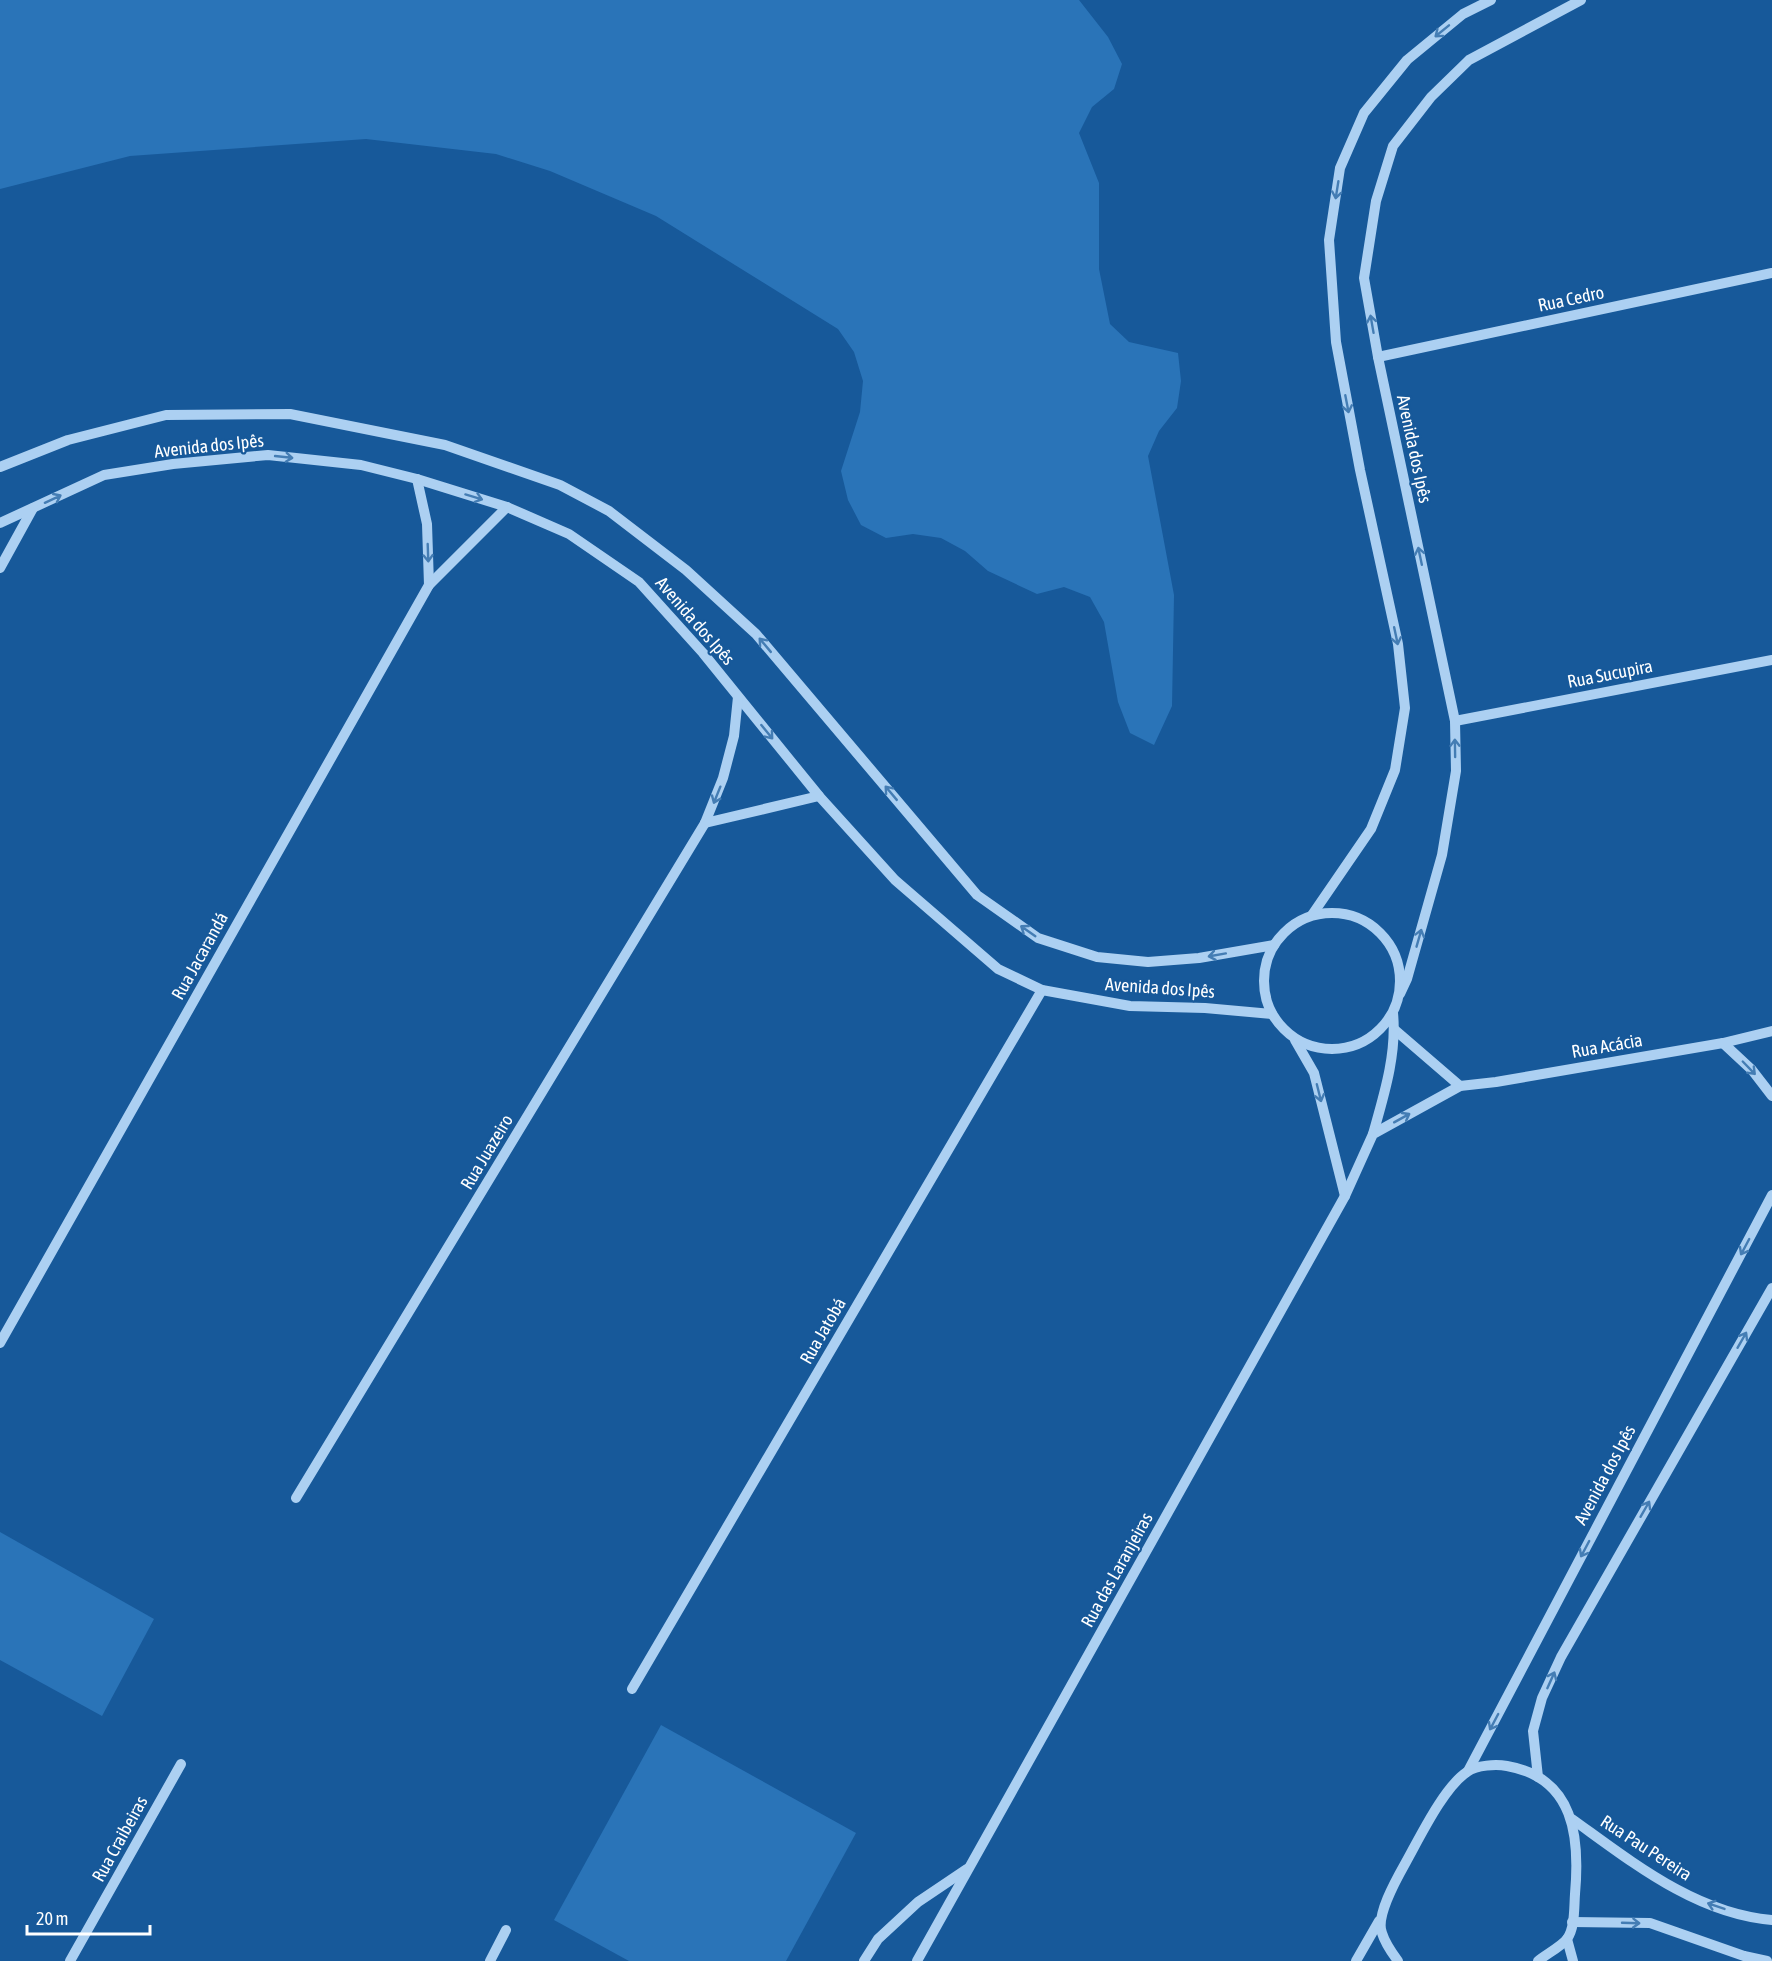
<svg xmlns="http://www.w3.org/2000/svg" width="1772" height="1961" viewBox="0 0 1772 1961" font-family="'Asap Condensed',sans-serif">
<rect width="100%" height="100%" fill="#17599a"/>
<!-- green -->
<g fill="#2a74b8">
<path d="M0 0H1079L1108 37 1122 64 1114 89 1092 107 1079 133 1099 183V269L1110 324 1129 342 1178 353 1181 381 1177 408 1159 431 1148 456 1174 595 1172 706 1154 745 1130 733 1118 702 1104 622 1090 597 1064 587 1037 594 988 571 965 551 941 538 913 534 886 538 861 525 848 500 841 471 860 412 863 381 854 352 838 329 656 216 550 171 496 154 366 139 130 156 0 189Z"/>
<path d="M0 1532 154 1619 102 1716 0 1660Z"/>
<path d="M661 1725 856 1833 786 1961H629L554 1920Z"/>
</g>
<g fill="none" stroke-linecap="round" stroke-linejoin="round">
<!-- minor -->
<g stroke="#acd0f2" stroke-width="10">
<path d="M1378 357 1772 273"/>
<path d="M0 467 68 440 166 415 290 414 445 445 560 485 609 511 686 570 756 634 977 895 1038 938 1097 957 1148 962 1199 958 1274 945"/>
<path d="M417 479 427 524 429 585"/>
<path d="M0 523 104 475 173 464 268 455 361 465 417 479 507 507 569 534 639 582 703 653 819 796 895 880 998 969 1042 990 1130 1006 1205 1008 1272 1014"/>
<path d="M0 568 33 508"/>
<path d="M1455 721 1772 660"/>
<path d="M705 823 819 796"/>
<circle cx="1332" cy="981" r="68"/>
<path d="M1312 915 1371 829 1395 770 1405 708 1398 644 1360 470 1336 342 1329 240 1340 168 1364 113 1407 60 1463 14 1491 0"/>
<path d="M1400 994 1407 979 1442 855 1456 771 1455 721 1378 357 1364 278 1376 201 1393 146 1431 97 1469 60 1581 0"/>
<path d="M1395 1030 1460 1086"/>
<path d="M1295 1040 1314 1073 1345 1196"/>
<path d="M1723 1043 1752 1070 1772 1096"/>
<path d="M1373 1134C1384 1095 1397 1054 1393 1013"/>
<path d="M0 1343 429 585 507 507"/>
<path d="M296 1498 705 823 723 778 734 736 738 697"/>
<path d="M632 1689 1042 990"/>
<path d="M1468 1771 1772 1195"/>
<path d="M1538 1777 1533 1731 1542 1698 1561 1657 1772 1288"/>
<path d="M1572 1819C1632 1862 1696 1914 1772 1920"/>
<path d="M1572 1922 1650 1923 1744 1956 1767 1961"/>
<path d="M1567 1939 1573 1961"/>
<path d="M70 1961 181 1764"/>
<path d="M490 1961 506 1930"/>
<path d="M864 1961 878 1939 918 1902 967 1869"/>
<path d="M917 1961 1345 1196 1373 1134 1460 1086 1496 1082 1723 1043 1772 1031"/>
<path d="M1356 1961 1379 1921"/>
<path d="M1398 1961C1392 1953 1385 1943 1382 1933 1375 1916 1397 1878 1406 1862 1420 1837 1444 1787 1467 1772 1477 1765 1496 1764 1507 1766 1575 1778 1580 1838 1575 1894 1574 1908 1575 1928 1567 1939 1562 1946 1545 1955 1538 1961"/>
</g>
</g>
<!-- one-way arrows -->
<defs><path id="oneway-shaft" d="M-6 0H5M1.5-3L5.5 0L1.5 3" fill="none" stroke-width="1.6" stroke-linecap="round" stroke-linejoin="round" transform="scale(1.5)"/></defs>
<g stroke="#447db4">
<use href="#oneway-shaft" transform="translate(1442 31) rotate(141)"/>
<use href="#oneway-shaft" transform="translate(1337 190) rotate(99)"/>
<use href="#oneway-shaft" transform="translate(1372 324) rotate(-100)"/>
<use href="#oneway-shaft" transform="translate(1347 404) rotate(79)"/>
<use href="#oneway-shaft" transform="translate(284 457) rotate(6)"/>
<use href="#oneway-shaft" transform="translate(474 497) rotate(17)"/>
<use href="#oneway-shaft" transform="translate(53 499) rotate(-25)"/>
<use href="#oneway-shaft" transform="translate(428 553) rotate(88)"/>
<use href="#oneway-shaft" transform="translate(1420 556) rotate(-102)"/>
<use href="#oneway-shaft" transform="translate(1396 636) rotate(78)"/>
<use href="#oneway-shaft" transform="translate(765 645) rotate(-130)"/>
<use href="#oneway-shaft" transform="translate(767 732) rotate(51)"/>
<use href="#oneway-shaft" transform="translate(1455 748) rotate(-91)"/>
<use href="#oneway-shaft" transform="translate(891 793) rotate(-130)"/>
<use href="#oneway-shaft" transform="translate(717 795) rotate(112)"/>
<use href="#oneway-shaft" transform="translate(1028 931) rotate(-145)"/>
<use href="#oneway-shaft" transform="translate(1419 938) rotate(-74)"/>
<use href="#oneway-shaft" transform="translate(1217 955) rotate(170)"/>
<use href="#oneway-shaft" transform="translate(1749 1068) rotate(46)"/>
<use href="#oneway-shaft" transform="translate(1319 1093) rotate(76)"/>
<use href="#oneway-shaft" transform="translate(1402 1118) rotate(-29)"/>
<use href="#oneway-shaft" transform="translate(1745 1247) rotate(118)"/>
<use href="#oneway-shaft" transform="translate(1742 1340) rotate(-60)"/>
<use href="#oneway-shaft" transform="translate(1645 1509) rotate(-60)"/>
<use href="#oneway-shaft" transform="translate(1585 1549) rotate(118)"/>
<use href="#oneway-shaft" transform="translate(1551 1680) rotate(-66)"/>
<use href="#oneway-shaft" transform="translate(1494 1722) rotate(118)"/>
<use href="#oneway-shaft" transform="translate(1716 1906) rotate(-161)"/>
<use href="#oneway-shaft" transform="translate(1631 1923) rotate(2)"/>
</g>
<g text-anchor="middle" stroke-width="4.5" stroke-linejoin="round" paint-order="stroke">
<!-- street labels -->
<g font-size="18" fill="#fff" stroke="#17599a">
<text transform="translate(1571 299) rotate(-12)" y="6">Rua Cedro</text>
<text transform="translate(209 446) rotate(-6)" y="6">Avenida dos Ipês</text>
<text transform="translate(1414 449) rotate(78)" y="6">Avenida dos Ipês</text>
<text transform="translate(695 621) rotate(49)" y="6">Avenida dos Ipês</text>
<text transform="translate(1610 674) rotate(-11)" y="6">Rua Sucupira</text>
<text transform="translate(200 956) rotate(-61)" y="6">Rua Jacarandá</text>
<text transform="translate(1160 988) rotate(4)" y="6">Avenida dos Ipês</text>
<text transform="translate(1607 1046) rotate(-10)" y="6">Rua Acácia</text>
<text transform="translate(487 1152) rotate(-59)" y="6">Rua Juazeiro</text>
<text transform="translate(823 1331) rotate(-60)" y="6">Rua Jatobá</text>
<text transform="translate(1605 1475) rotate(-62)" y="6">Avenida dos Ipês</text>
<text transform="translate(1117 1570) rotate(-61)" y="6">Rua das Laranjeiras</text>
<text transform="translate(120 1839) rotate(-61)" y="6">Rua Craibeiras</text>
<text transform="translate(1646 1848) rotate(33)" y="6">Rua Pau Pereira</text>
</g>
</g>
<!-- scale -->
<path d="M27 1925v9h123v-9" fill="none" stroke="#ffffff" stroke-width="3"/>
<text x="36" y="1925" font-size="18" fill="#ffffff" stroke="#17599a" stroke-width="4.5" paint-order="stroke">20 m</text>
</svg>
